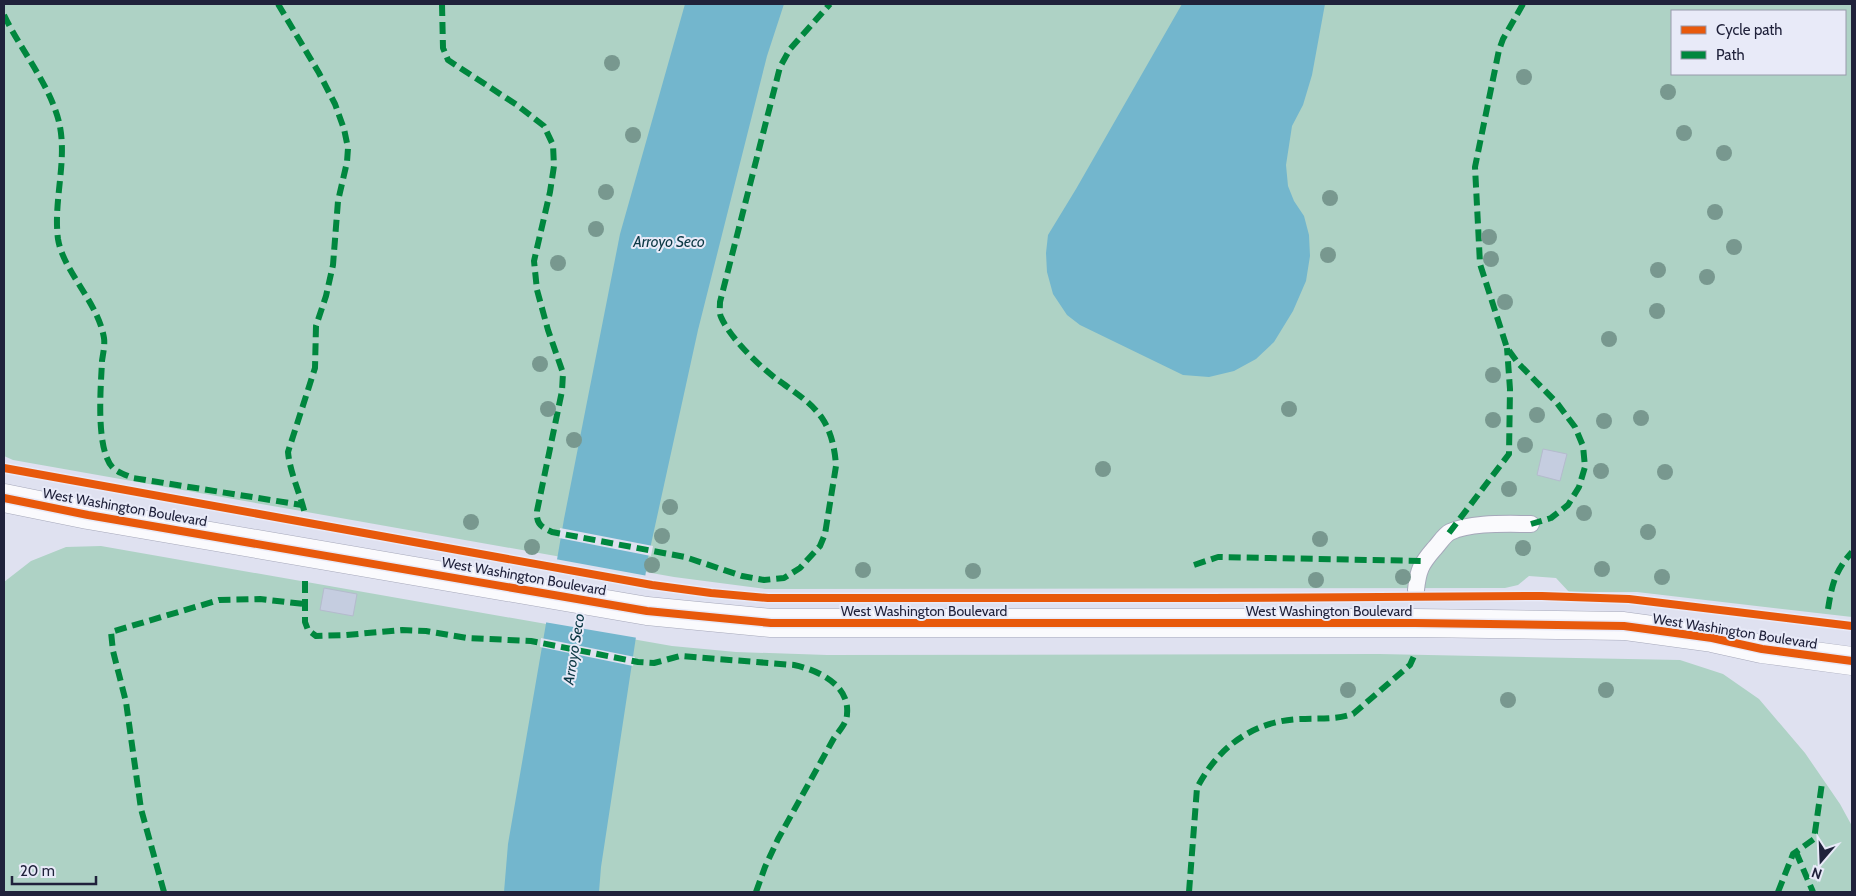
<svg xmlns="http://www.w3.org/2000/svg" width="1856" height="896" viewBox="0 0 1856 896" font-family="Cabin,sans-serif">
<rect width="100%" height="100%" fill="#dfe1f0"/>
<!-- green -->
<g fill="#aed2c5" fill-rule="evenodd">
<path d="M4 4H1852V617L1637 592H1569L1556 578 1529 576 1518 585 1505 588 765 589 674 577 13 460 4 456ZM1672 11H1845V74H1672Z"/>
<path d="M101 546 672 646 736 652 827 655 1379 654 1680 660 1723 674 1759 699 1805 753 1840 804 1852 826V892H4V582L31 561 66 547Z"/>
</g>
<!-- water -->
<g fill="#73b6cd">
<path d="M685 4H784L767 56 698 330 648 558 601 867 599 892H504L508 844 564 519 620 234Z"/>
<path d="M1182 4H1325L1312 75 1303 105 1292 126 1286 165 1288 186 1294 201 1304 216 1309 235 1310 256 1306 281 1293 311 1274 342 1256 359 1234 371 1209 377 1183 375 1080 325 1067 315 1053 294 1047 272 1046 253 1048 235 1076 189Z"/>
</g>
<!-- pier -->
<g fill="#dfe1f0">
<path d="M560 528 653 546 651 556 559 538Z"/>
<path d="M555 559 648 576 638 638 544 622Z"/>
<path d="M541 638 635 657 633 666 540 647Z"/>
</g>
<!-- building -->
<g fill="#c5cde0" stroke="#b4bbcd">
<path d="M1543 449 1567 454 1560 481 1537 475Z"/>
<path d="M324 588 357 594 353 616 320 610Z"/>
</g>
<g fill="none" stroke-linecap="round" stroke-linejoin="round">
<defs>
<path id="service" d="M1416 590C1418 570 1421 564 1434 549 1439 544 1444 535 1450 532 1471 522 1507 524 1531 524"/>
<path id="tertiary" d="M4 498 88 515 647 611 771 623H1415L1624 626 1712 638 1762 649 1852 661"/>
</defs>
<!-- service casing -->
<use href="#service" stroke="#a6a8ba" stroke-width="18"/>
<!-- tertiary casing -->
<use href="#tertiary" stroke="#a6a8ba" stroke-width="29"/>
<!-- service -->
<use href="#service" stroke="#fafafd" stroke-width="16"/>
<!-- tertiary -->
<use href="#tertiary" stroke="#fafafd" stroke-width="28"/>
<!-- quiet -->
<g stroke="#00873e" stroke-width="6" stroke-dasharray="12 6" stroke-linecap="butt">
<path d="M278 4 319 73 335 104 344 129 348 148 347 162 338 201 333 265 326 296 316 326 315 368 288 452C290 473 300 493 305 514"/>
<path d="M442 4 443 48 448 60 517 105 544 126 553 145 554 166 550 192 534 261 537 290 548 330 563 373 562 391 537 511C536 524 541 527 552 532L685 557 742 576 764 580 784 578 800 568 820 546 825 534 836 466C835 449 831 431 822 418 810 401 794 392 778 380 760 367 730 338 721 317 719 313 720 307 720 302L780 67 790 49 830 4"/>
<path d="M1523 4 1503 39 1499 50 1475 167 1480 264 1507 348 1518 363 1557 403 1575 427 1583 446 1585 467 1579 487 1568 505 1551 518 1531 524"/>
<path d="M4 15C20 49 50 85 59 122 68 160 53 200 58 239 63 271 98 302 104 338 105 345 103 354 102 361 101 386 95 449 113 468 119 473 126 475 133 478L302 505"/>
<path d="M1449 533 1509 454 1510 389 1507 348"/>
<path d="M1194 565 1218 557 1423 561"/>
<path d="M305 581V622L308 630 316 636 346 635 402 630 426 631 467 638 531 641 638 662 654 663 680 656 794 665C818 670 850 685 847 714 847 723 839 731 834 738L778 839 765 867 756 892"/>
<path d="M1828 609C1832 584 1835 571 1852 552"/>
<path d="M1796 852 1813 892"/>
<path d="M164 892 141 809 126 702 113 651 111 632 219 600 260 599 304 604"/>
<path d="M1189 892 1197 788C1218 747 1253 721 1300 719 1318 718 1335 720 1353 714L1410 665 1414 656"/>
<path d="M1778 892 1793 854 1814 839 1822 783"/>
</g>
<defs>
<g id="cycleway">
<path d="M4 468 652 585 711 593 768 598H1211L1542 596 1629 599 1852 626"/>
<path d="M4 498 88 515 647 611 771 623H1415L1624 626 1712 638 1762 649 1852 661"/>
</g>
</defs>
<!-- cycleway casing -->
<use href="#cycleway" stroke="#e8eaf8" stroke-width="11"/>
<!-- cycleway -->
<use href="#cycleway" stroke="#e8590c" stroke-width="8"/>
</g>
<!-- trees -->
<g fill="#78988f">
<circle cx="612" cy="63" r="8"/>
<circle cx="1524" cy="77" r="8"/>
<circle cx="1668" cy="92" r="8"/>
<circle cx="1684" cy="133" r="8"/>
<circle cx="633" cy="135" r="8"/>
<circle cx="1724" cy="153" r="8"/>
<circle cx="606" cy="192" r="8"/>
<circle cx="1330" cy="198" r="8"/>
<circle cx="1715" cy="212" r="8"/>
<circle cx="596" cy="229" r="8"/>
<circle cx="1489" cy="237" r="8"/>
<circle cx="1734" cy="247" r="8"/>
<circle cx="1328" cy="255" r="8"/>
<circle cx="1491" cy="259" r="8"/>
<circle cx="558" cy="263" r="8"/>
<circle cx="1658" cy="270" r="8"/>
<circle cx="1707" cy="277" r="8"/>
<circle cx="1505" cy="302" r="8"/>
<circle cx="1657" cy="311" r="8"/>
<circle cx="1609" cy="339" r="8"/>
<circle cx="540" cy="364" r="8"/>
<circle cx="1493" cy="375" r="8"/>
<circle cx="548" cy="409" r="8"/>
<circle cx="1289" cy="409" r="8"/>
<circle cx="1537" cy="415" r="8"/>
<circle cx="1641" cy="418" r="8"/>
<circle cx="1493" cy="420" r="8"/>
<circle cx="1604" cy="421" r="8"/>
<circle cx="574" cy="440" r="8"/>
<circle cx="1525" cy="445" r="8"/>
<circle cx="1103" cy="469" r="8"/>
<circle cx="1601" cy="471" r="8"/>
<circle cx="1665" cy="472" r="8"/>
<circle cx="1509" cy="489" r="8"/>
<circle cx="670" cy="507" r="8"/>
<circle cx="1584" cy="513" r="8"/>
<circle cx="471" cy="522" r="8"/>
<circle cx="1648" cy="532" r="8"/>
<circle cx="662" cy="536" r="8"/>
<circle cx="1320" cy="539" r="8"/>
<circle cx="532" cy="547" r="8"/>
<circle cx="1523" cy="548" r="8"/>
<circle cx="652" cy="565" r="8"/>
<circle cx="1602" cy="569" r="8"/>
<circle cx="863" cy="570" r="8"/>
<circle cx="973" cy="571" r="8"/>
<circle cx="1403" cy="577" r="8"/>
<circle cx="1662" cy="577" r="8"/>
<circle cx="1316" cy="580" r="8"/>
<circle cx="1348" cy="690" r="8"/>
<circle cx="1606" cy="690" r="8"/>
<circle cx="1508" cy="700" r="8"/>
</g>
<g text-anchor="middle" stroke-width="4" stroke-linejoin="round" paint-order="stroke">
<!-- street labels -->
<g font-size="14" fill="#20223b" stroke="#e8eaf8">
<text transform="translate(125 507) rotate(10)" y="5">West Washington Boulevard</text>
<text transform="translate(524 576) rotate(10)" y="5">West Washington Boulevard</text>
<text x="924" y="616">West Washington Boulevard</text>
<text x="1329" y="616">West Washington Boulevard</text>
<text transform="translate(1735 631) rotate(9)" y="5">West Washington Boulevard</text>
</g>
<!-- water labels -->
<g font-size="15" font-style="italic" fill="#0b3743" stroke="#e8eaf8">
<text x="669" y="247">Arroyo Seco</text>
<text transform="translate(574 649) rotate(-81)" y="5">Arroyo Seco</text>
</g>
</g>
<!-- border -->
<rect width="1856" height="896" fill="none" stroke="#20223b" stroke-width="10"/>
<!-- legend -->
<rect x="1671" y="10" width="175" height="65" fill="#e8eaf8" stroke="#989aac"/>
<rect x="1681" y="26" width="25" height="8" fill="#e8590c" stroke="#989aac"/>
<text x="1716" y="35" font-size="15" fill="#20223b">Cycle path</text>
<rect x="1681" y="51" width="25" height="8" fill="#00873e" stroke="#989aac"/>
<text x="1716" y="60" font-size="15" fill="#20223b">Path</text>
<!-- north arrow -->
<g transform="translate(1821 861) rotate(199)" stroke="#e8eaf8" stroke-width="4" paint-order="stroke">
<path d="M0-4L9 19L0 12L-9 19Z" fill="#20223b"/>
<text y="-8" font-size="14" font-weight="bold" text-anchor="middle" fill="#20223b">N</text>
</g>
<!-- scale -->
<path d="M12 876v8h84v-8" fill="none" stroke="#20223b" stroke-width="2.5"/>
<text x="20" y="876" font-size="15" fill="#20223b" stroke="#e8eaf8" stroke-width="4" paint-order="stroke">20 m</text>
</svg>
